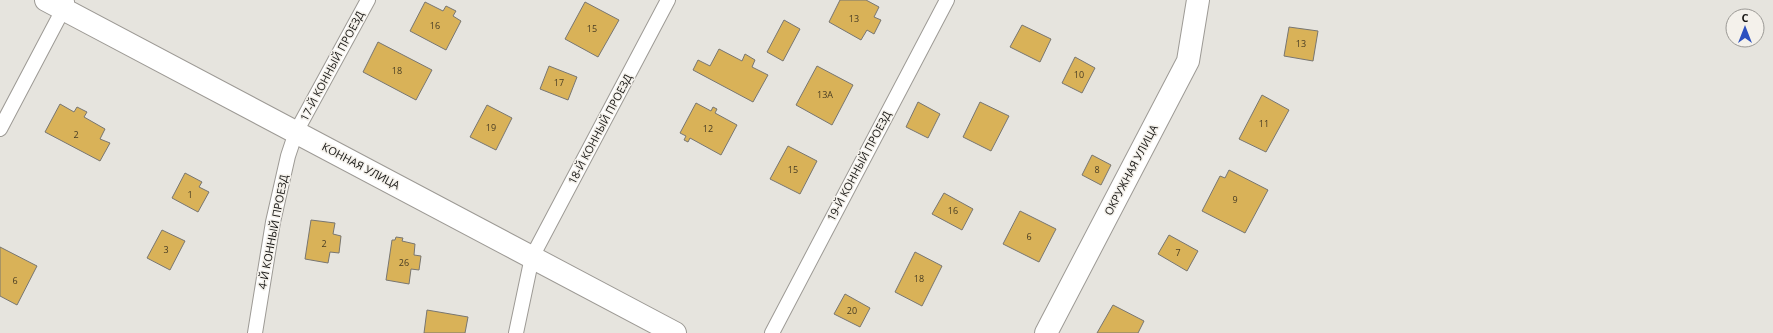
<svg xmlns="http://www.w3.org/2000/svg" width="1773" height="333" viewBox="0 0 1773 333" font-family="'Open Sans',sans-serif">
<rect width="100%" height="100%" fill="#e6e4de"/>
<!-- building -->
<g fill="#d9b258" stroke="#787671">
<path d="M840 0H866L879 7 874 17 881 20 874 34 867 30 861 40 829 22Z"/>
<path d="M425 2 443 11 446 6 456 11 453 16 461 21 446 50 410 31Z"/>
<path d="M585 2 619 20 598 57 565 39Z"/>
<path d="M784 20 800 29 783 61 767 52Z"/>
<path d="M1022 25 1051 39 1040 62 1010 47Z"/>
<path d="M1289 27 1318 31 1313 61 1284 56Z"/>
<path d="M378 42 432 70 416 100 363 72Z"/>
<path d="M719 49 742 61 745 54 755 60 752 67 768 75 753 102 693 70 698 60 710 66Z"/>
<path d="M1075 57 1095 68 1082 93 1062 83Z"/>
<path d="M549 66 577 77 568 100 540 89Z"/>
<path d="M817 66 853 85 832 125 796 105Z"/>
<path d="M1262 95 1289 110 1266 152 1239 139Z"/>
<path d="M918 102 940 114 928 138 906 127Z"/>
<path d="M980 102 1009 116 991 151 963 137Z"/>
<path d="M696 103 711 111 713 107 717 109 715 113 737 125 721 155 690 138 688 142 684 140 686 136 680 133Z"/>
<path d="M60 104 74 112 77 107 87 112 84 117 105 129 100 139 110 143 100 161 45 132Z"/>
<path d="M487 105 512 118 496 150 470 137Z"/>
<path d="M788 146 817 161 800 194 770 179Z"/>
<path d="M1092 155 1111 165 1101 185 1082 175Z"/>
<path d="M1229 170 1268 190 1245 233 1202 211 1220 176 1225 178Z"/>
<path d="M185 173 202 182 199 187 209 192 198 212 172 198Z"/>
<path d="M944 193 973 209 962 230 932 214Z"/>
<path d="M1020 211 1056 229 1039 262 1003 244Z"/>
<path d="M311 220 335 223 333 234 341 236 339 253 330 252 328 263 305 259Z"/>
<path d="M162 230 185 241 170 270 147 258Z"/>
<path d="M1169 235 1198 251 1187 271 1158 254Z"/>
<path d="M396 237 403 238 402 241 415 244 414 255 421 256 419 270 411 269 409 284 386 280 392 240H395Z"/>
<path d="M0 247 37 266 17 305 0 296Z"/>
<path d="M915 252 942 266 922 306 895 292Z"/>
<path d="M845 294 870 308 860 327 834 314Z"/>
<path d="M1113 305 1144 321 1138 333H1097Z"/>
<path d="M427 310 468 317 465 333H424Z"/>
</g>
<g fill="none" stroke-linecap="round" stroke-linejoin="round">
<defs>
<g id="lane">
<path d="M0 129 67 2"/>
<path d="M255 333 273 222 288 156 296 132 368 0"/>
<path d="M516 333 532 257 668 0"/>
<path d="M772 333 947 0"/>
</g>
<g id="street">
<path d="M46 0 675 333"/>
<path d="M1046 333 1188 61 1198 0"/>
</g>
</defs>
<!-- lane casing -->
<use href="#lane" stroke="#9d9a95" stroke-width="16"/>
<!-- street casing -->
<use href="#street" stroke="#9d9a95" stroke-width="24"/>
<!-- lane -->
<use href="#lane" stroke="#fff" stroke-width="14"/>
<!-- street -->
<use href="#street" stroke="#fff" stroke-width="22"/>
</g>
<g text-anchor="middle" stroke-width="3" stroke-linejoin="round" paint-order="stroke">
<!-- number labels -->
<g font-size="9" fill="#473c24">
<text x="854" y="22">13</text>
<text x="435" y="29">16</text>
<text x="592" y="32">15</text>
<text x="1301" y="47">13</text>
<text x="397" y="74">18</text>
<text x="1079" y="78">10</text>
<text x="559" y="86">17</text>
<text x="825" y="98">13А</text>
<text x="1264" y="127">11</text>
<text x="491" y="131">19</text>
<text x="708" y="132">12</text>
<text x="76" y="138">2</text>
<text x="793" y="173">15</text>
<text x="1097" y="173">8</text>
<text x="190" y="198">1</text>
<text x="1235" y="203">9</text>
<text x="953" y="214">16</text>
<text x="1029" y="240">6</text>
<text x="324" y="247">2</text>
<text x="166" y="253">3</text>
<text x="1178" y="256">7</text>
<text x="404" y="266">26</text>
<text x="919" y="282">18</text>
<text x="15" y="284">6</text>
<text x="852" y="314">20</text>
</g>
<!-- street labels -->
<g font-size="11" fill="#161513" stroke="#f4f1eb">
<text transform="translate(332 66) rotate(-62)" y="4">17-Й КОННЫЙ ПРОЕЗД</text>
<text transform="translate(600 129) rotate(-62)" y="4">18-Й КОННЫЙ ПРОЕЗД</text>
<text transform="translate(361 166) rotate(28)" y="4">КОННАЯ УЛИЦА</text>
<text transform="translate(859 166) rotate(-62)" y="4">19-Й КОННЫЙ ПРОЕЗД</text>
<text transform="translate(1131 170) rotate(-62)" y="4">ОКРУЖНАЯ УЛИЦА</text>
<text transform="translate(273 232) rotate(-79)" y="4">4-Й КОННЫЙ ПРОЕЗД</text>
</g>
</g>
<!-- north arrow -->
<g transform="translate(1745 28)"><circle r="19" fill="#f4f1eb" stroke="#9b9995"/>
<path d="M0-3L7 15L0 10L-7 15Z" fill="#2c50bf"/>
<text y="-6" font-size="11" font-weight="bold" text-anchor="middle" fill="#161513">С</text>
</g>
</svg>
